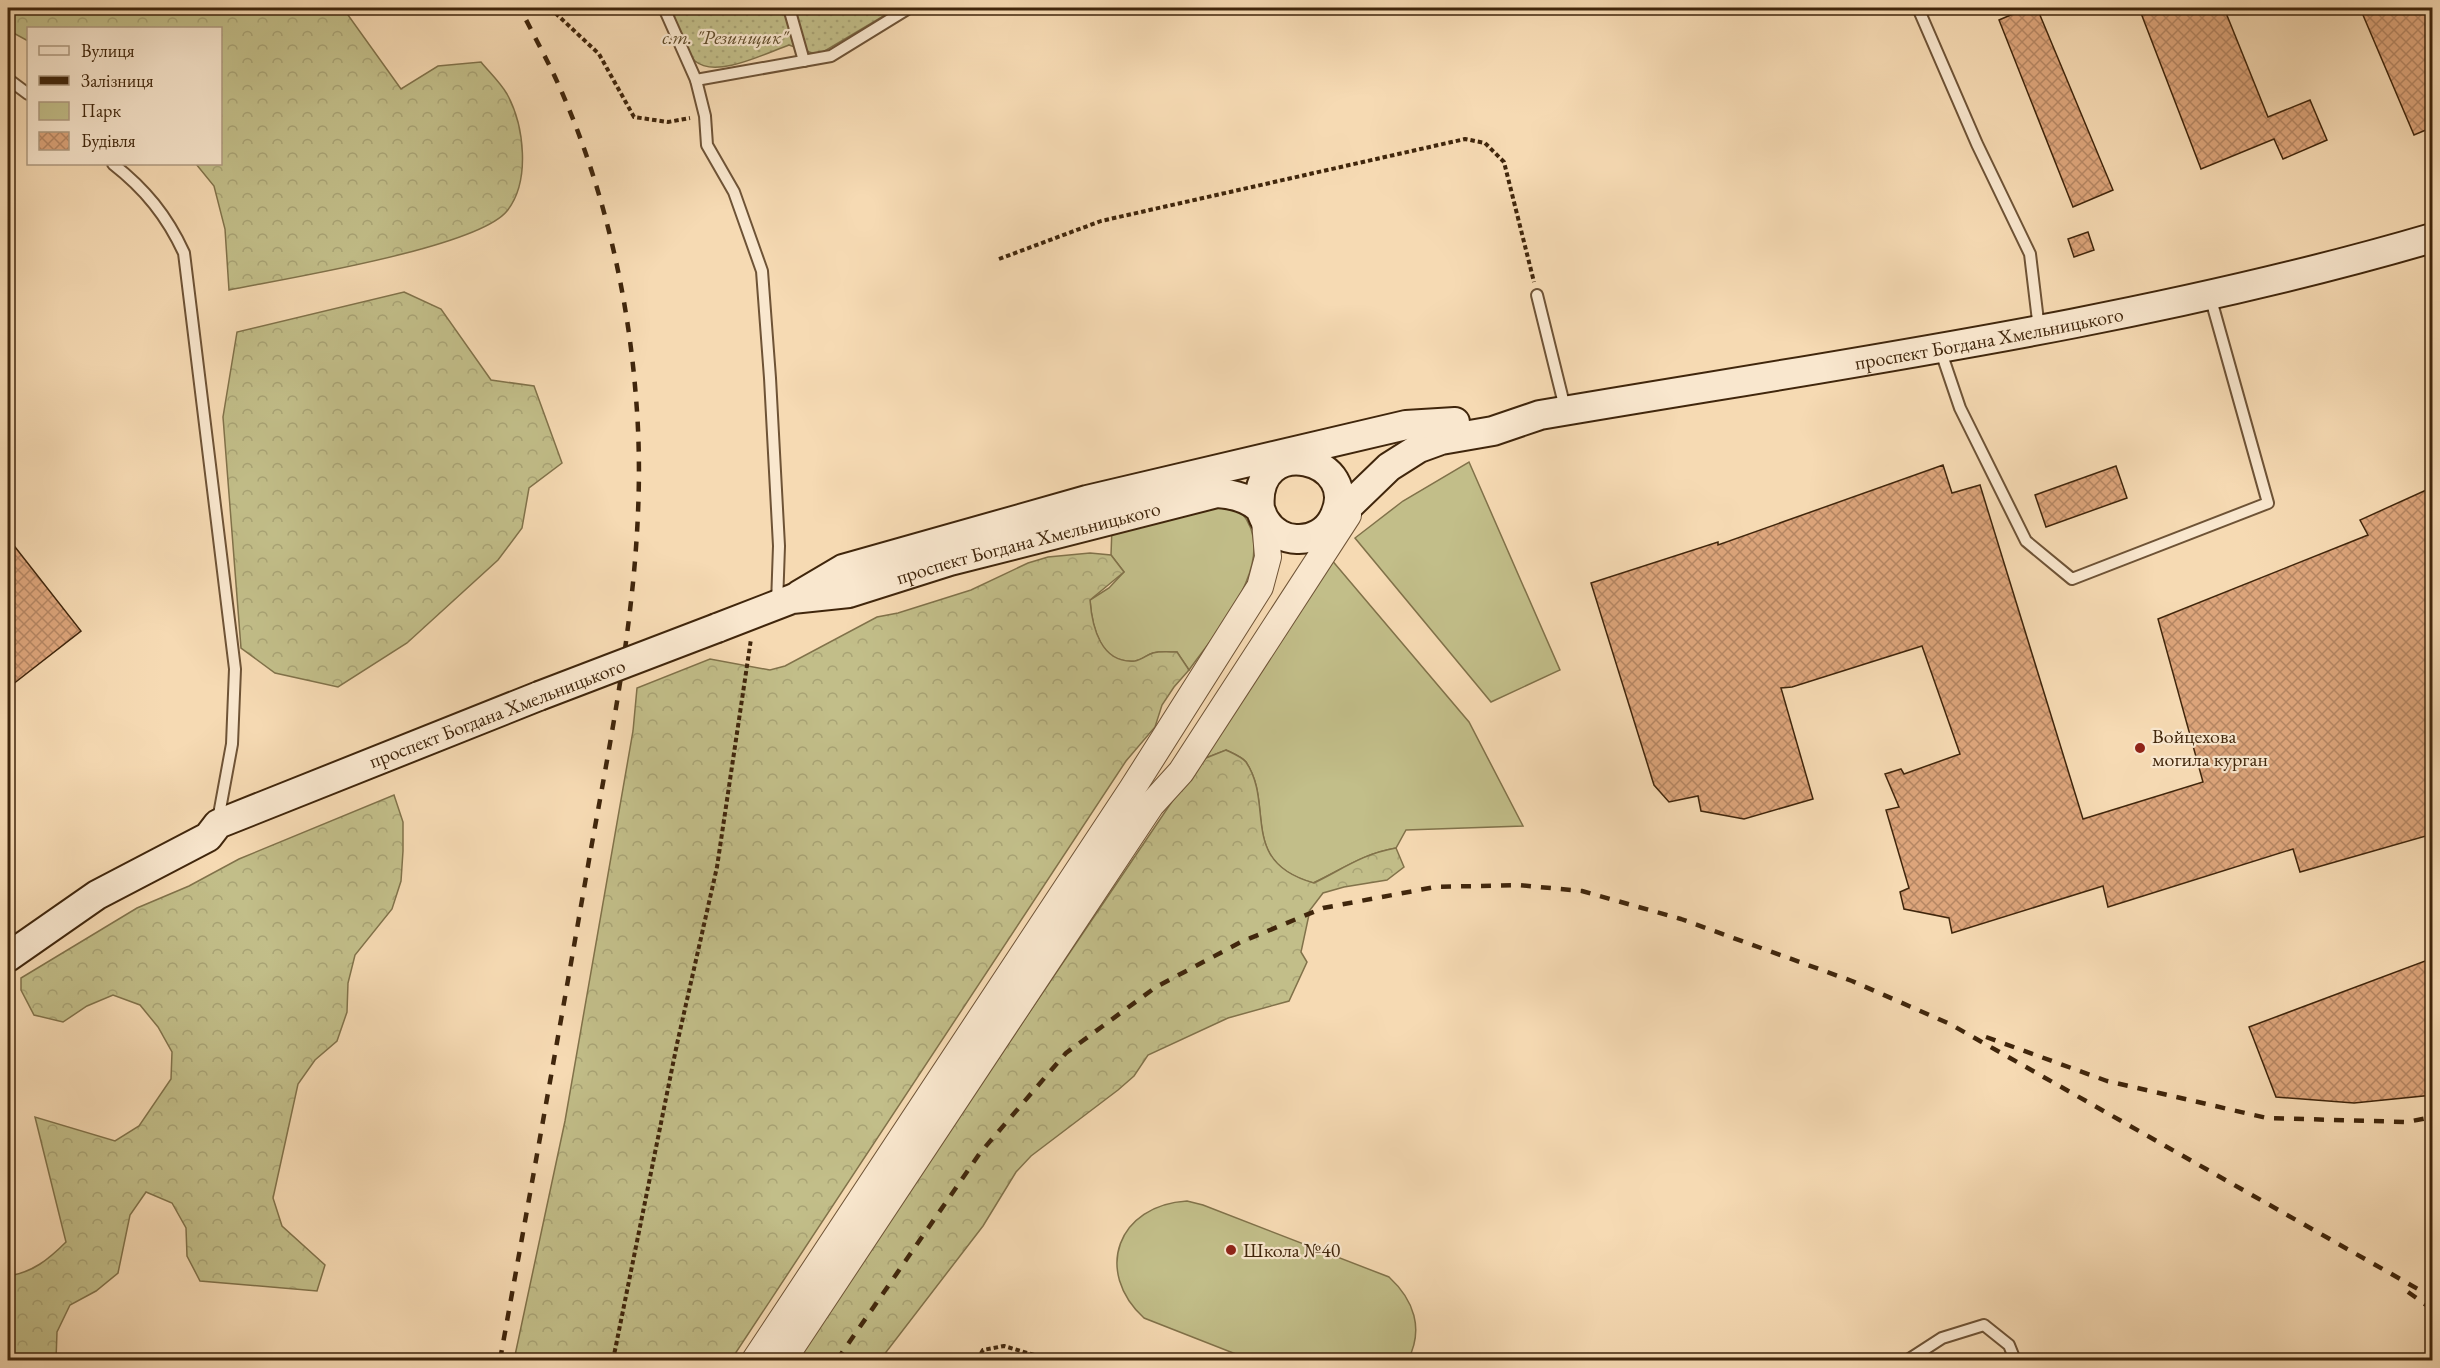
<svg xmlns="http://www.w3.org/2000/svg" width="2440" height="1368" viewBox="0 0 2440 1368" font-family="'EB Garamond',serif">
<defs>
<pattern id="forest-crowns" width="20" height="18" patternUnits="userSpaceOnUse" patternTransform="scale(1.5)"><rect width="20" height="18" fill="#c2be89"/><path d="M2 6a3 3 0 1 1 6 0M12 15a3 3 0 1 1 6 0" fill="none" stroke="#a8a375"/></pattern>
<pattern id="garden-dots" width="8" height="8" patternUnits="userSpaceOnUse" patternTransform="scale(1.5)"><rect width="8" height="8" fill="#c2be89"/><path d="M2 2h.1M6 6h.1" fill="none" stroke="#a8a375" stroke-width="1.8" stroke-linecap="round"/></pattern>
<pattern id="building-cross-hatch" width="8" height="8" patternUnits="userSpaceOnUse" patternTransform="scale(1.5)"><rect width="8" height="8" fill="#dda57b"/><path d="M0 0l8 8M0 8l8-8" fill="none" stroke="#b58663"/></pattern>
</defs>
<rect width="100%" height="100%" fill="#f6dab3"/>
<filter id="stains"><feTurbulence type="fractalNoise" baseFrequency=".00333" numOctaves="4"/><feColorMatrix values="0 0 0 0 .2 0 0 0 0 .09 0 0 0 0 .02 0 0 0 .5 -.17"/></filter>
<radialGradient id="worn" r=".72"><stop offset=".6" stop-color="#630" stop-opacity="0"/><stop offset="1" stop-color="#630" stop-opacity=".3"/></radialGradient>
<!-- green -->
<g fill="#c2be89" stroke="#81724a" stroke-width="1.5">
<path d="M1469 462 1560 670 1491 702 1355 538 1403 501Z"/>
<path d="M1221 501C1227 504 1236 507 1241 512 1282 559 1216 632 1189 670L1177 652C1169 652 1160 651 1153 653 1147 655 1141 660 1135 661 1100 664 1092 627 1090 600L1109 588 1124 572 1111 555 1112 527Z"/>
<path d="M1330 558 1469 722 1523 826 1406 830 1396 848C1362 854 1343 869 1313 883 1238 862 1275 805 1246 762 1242 757 1232 753 1226 750L1206 758 1239 699Z"/>
<path d="M1187 1201 1203 1205 1389 1277C1414 1300 1424 1329 1408 1360H1251L1144 1318C1093 1271 1118 1205 1187 1201Z"/>
</g>
<!-- forest -->
<g fill="url(#forest-crowns)" stroke="#81724a" stroke-width="1.5">
<path d="M8 8H343L401 89 438 66 481 62C489 72 500 82 507 94 524 125 531 181 507 211 477 248 283 279 229 290L225 229 214 186 196 164H220V28H28V41L8 30Z"/>
<path d="M404 292 441 309 491 380 534 386 562 463 529 488 522 528 498 560 407 643 338 687 275 673 241 648 223 417 237 332Z"/>
<path d="M1090 553 1111 555 1124 572 1090 600C1092 627 1101 664 1135 661 1141 660 1147 655 1153 653 1160 651 1169 652 1177 652L1189 670 1174 687 1162 705 1155 727 1126 761 731 1360H514L565 1121 633 731 637 688 710 659 770 670 785 666 877 617 898 613 971 590 1028 563 1048 557Z"/>
<path d="M1226 750C1232 753 1242 757 1246 762 1275 805 1238 862 1314 883 1343 869 1362 854 1396 848L1404 867 1387 880 1344 887 1323 893 1310 910 1301 952 1307 962 1289 1001 1228 1018 1148 1055 1134 1076 1118 1090 1031 1156 1016 1172 983 1226 880 1360H794L1190 775 1206 758Z"/>
<path d="M394 795 403 822V851L401 881 392 909 355 955 348 983 347 1012 337 1041 315 1060 298 1084 273 1198 282 1226 325 1265 317 1291 200 1281 187 1256 186 1228 172 1203 146 1192 130 1215 118 1273 96 1291 70 1305 57 1332 56 1360H8V1276C32 1273 49 1259 66 1242L35 1117 115 1141 139 1126 171 1079 172 1052 158 1027 140 1005 113 995 87 1006 63 1022 34 1015 21 990V978L137 908 189 886 239 859Z"/>
</g>
<!-- garden -->
<path fill="url(#garden-dots)" stroke="#81724a" stroke-width="1.5" d="M666 8H897L818 55 789 45C766 53 716 79 695 61 682 50 674 23 666 8Z"/>
<!-- building -->
<g fill="url(#building-cross-hatch)" stroke="#40260c" stroke-width="1.5">
<path d="M2027 8H2037L2113 190 2073 207 1999 20Z"/>
<path d="M2139 8H2224L2268 117 2310 100 2327 140 2283 159 2274 139 2201 169Z"/>
<path d="M2360 8H2433V127L2414 135Z"/>
<path d="M2088 232 2094 250 2074 257 2068 239Z"/>
<path d="M1943 465 1952 493 1980 485 2083 819 2203 782 2158 619 2368 535 2360 520 2433 487V834L2300 872 2293 849 2108 907 2103 886 1952 933 1949 918 1904 909 1900 892 1909 888 1886 810 1899 807 1885 774 1901 769 1904 774 1960 754 1922 646 1792 687 1781 688 1813 799 1744 819 1701 811 1698 796 1669 802 1654 785 1591 583 1718 542V545Z"/>
<path d="M2116 466 2127 498 2046 527 2035 495Z"/>
<path d="M8 538 81 631 8 688Z"/>
<path d="M2433 958V1095L2354 1103 2276 1097 2249 1027Z"/>
</g>
<g fill="none" stroke-linecap="round" stroke-linejoin="round">
<defs>
<g id="service">
<path d="M664 8 696 80 705 116 707 145 734 192 762 271 770 378 779 546 777 604"/>
<path d="M789 8 804 61"/>
<path d="M1918 8 1977 144 2030 254 2039 329"/>
<path d="M8 79 28 94"/>
<path d="M696 80 831 56 909 8"/>
<path d="M113 164C145 189 167 216 184 253L235 669 232 744 218 820"/>
<path d="M1537 295 1565 408"/>
<path d="M1940 349 1960 408 2026 541 2072 579 2268 503 2210 296"/>
<path d="M1908 1360 1942 1338 1984 1325 2009 1345 2015 1360"/>
</g>
<g id="tertiary">
<path d="M755 1360 1132 789 1260 587 1268 557 1265 521"/>
<path d="M783 1360 1151 805 1181 772 1348 515"/>
</g>
<g id="secondary">
<path id="s1" d="M1332 522 1389 467 1419 448 1441 440 1493 431 1540 415C1839 364 2142 323 2432 238"/>
<path d="M799 595 843 569 1087 500 1406 425 1455 422"/>
<path id="s2" d="M717 628 792 599 849 593 950 561 1217 493C1232 494 1247 497 1259 508 1262 511 1262 516 1265 520 1272 532 1286 540 1299 539 1313 539 1327 531 1333 519 1366 458 1252 430 1260 509"/>
<path d="M8 957 97 895 208 837 218 824 539 696"/>
</g>
</defs>
<!-- service casing -->
<use href="#service" stroke="#6e5336" stroke-width="14"/>
<!-- tertiary casing -->
<use href="#tertiary" stroke="#6e5336" stroke-width="28"/>
<!-- secondary casing -->
<use href="#secondary" stroke="#40260c" stroke-width="32"/>
<!-- path -->
<g stroke="#40260c" stroke-width="4" stroke-dasharray="4.5 3" stroke-linecap="butt">
<path d="M550 8 599 54 634 117 668 122 690 118"/>
<path d="M999 259 1101 221 1465 139 1485 143 1504 162 1534 282"/>
<path d="M613 1360 677 1044 717 867 751 639"/>
<path d="M977 1360 983 1350 1004 1346 1051 1360"/>
</g>
<!-- service -->
<use href="#service" stroke="#f9e7ce" stroke-width="10"/>
<!-- tertiary -->
<use href="#tertiary" stroke="#f9e7ce" stroke-width="26"/>
<!-- secondary -->
<use href="#secondary" stroke="#f9e7ce" stroke-width="28"/>
<!-- rail -->
<g stroke="#40260c" stroke-width="4.5" stroke-dasharray="10 10" stroke-linecap="butt">
<path d="M1986 1037 2107 1081 2267 1118 2407 1122 2432 1117"/>
<path d="M2408 1292 2432 1309"/>
<path d="M500 1360C530 1194 560 1027 589 860 616 709 649 553 636 398 628 293 603 185 560 88 548 61 533 34 520 8"/>
<path d="M837 1360 980 1153 1066 1053 1156 987 1241 942 1323 908 1435 887 1518 885 1582 891 1681 919 1852 981 1950 1024 2432 1297"/>
</g>
<defs>
<path id="secondary-bridge" d="M539 696 717 628"/>
</defs>
<!-- secondary-bridge casing -->
<use href="#secondary-bridge" stroke="#40260c" stroke-width="32" stroke-linecap="butt"/>
<!-- secondary-bridge -->
<use href="#secondary-bridge" stroke="#f9e7ce" stroke-width="28"/>
</g>
<!-- markers -->
<g fill="#8f2418" stroke="#f9e7ce" stroke-width="2">
<circle cx="2140" cy="748" r="6"/>
<circle cx="1231" cy="1250" r="6"/>
</g>
<g text-anchor="middle" stroke-width="4.5" stroke-linejoin="round" paint-order="stroke">
<!-- park labels -->
<g font-size="20" font-style="italic" fill="#604c2b" stroke="#f9e7ce">
<text x="725" y="44">с.т. "Резинщик"</text>
</g>
<!-- street labels -->
<g font-size="20" fill="#40260c" stroke="#f9e7ce">
<text dy="7" stroke="none"><textPath href="#s1" startOffset="696">проспект Богдана Хмельницького</textPath></text>
<text dy="7" stroke="none"><textPath href="#s2" startOffset="324">проспект Богдана Хмельницького</textPath></text>
<text transform="translate(497 713) rotate(-21)" y="7">проспект Богдана Хмельницького</text>
</g>
<!-- poi labels -->
<g font-size="20" fill="#40260c" stroke="#f9e7ce" text-anchor="start">
<text x="2152" y="743">Войцехова<tspan x="2152" dy="23">могила курган</tspan></text>
<text x="1243" y="1257">Школа №40</text>
</g>
</g>
<!-- margin -->
<rect width="2440" height="1368" fill="none" stroke="#f6dab3" stroke-width="30"/>
<rect x="9" y="9" width="2422" height="1350" fill="none" stroke="#40260c" stroke-width="3"/>
<rect x="15" y="15" width="2410" height="1338" fill="none" stroke="#40260c" stroke-width="1.5"/>
<!-- legend -->
<rect x="27" y="27" width="195" height="138" fill="#f9e7ce" stroke="#af9a80" stroke-width="1.5"/>
<rect x="39" y="46" width="30" height="9" fill="#f9e7ce" stroke="#af9a80" stroke-width="1.5"/>
<text x="81" y="57" font-size="18" fill="#40260c">Вулиця</text>
<rect x="39" y="76" width="30" height="9" fill="#40260c" stroke="#af9a80" stroke-width="1.5"/>
<text x="81" y="87" font-size="18" fill="#40260c">Залізниця</text>
<rect x="39" y="102" width="30" height="18" fill="#c2be89" stroke="#af9a80" stroke-width="1.5"/>
<text x="81" y="117" font-size="18" fill="#40260c">Парк</text>
<rect x="39" y="132" width="30" height="18" fill="url(#building-cross-hatch)" stroke="#af9a80" stroke-width="1.5"/>
<text x="81" y="147" font-size="18" fill="#40260c">Будівля</text>
<rect width="100%" height="100%" filter="url(#stains)"/>
<rect width="100%" height="100%" fill="url(#worn)"/>
</svg>
